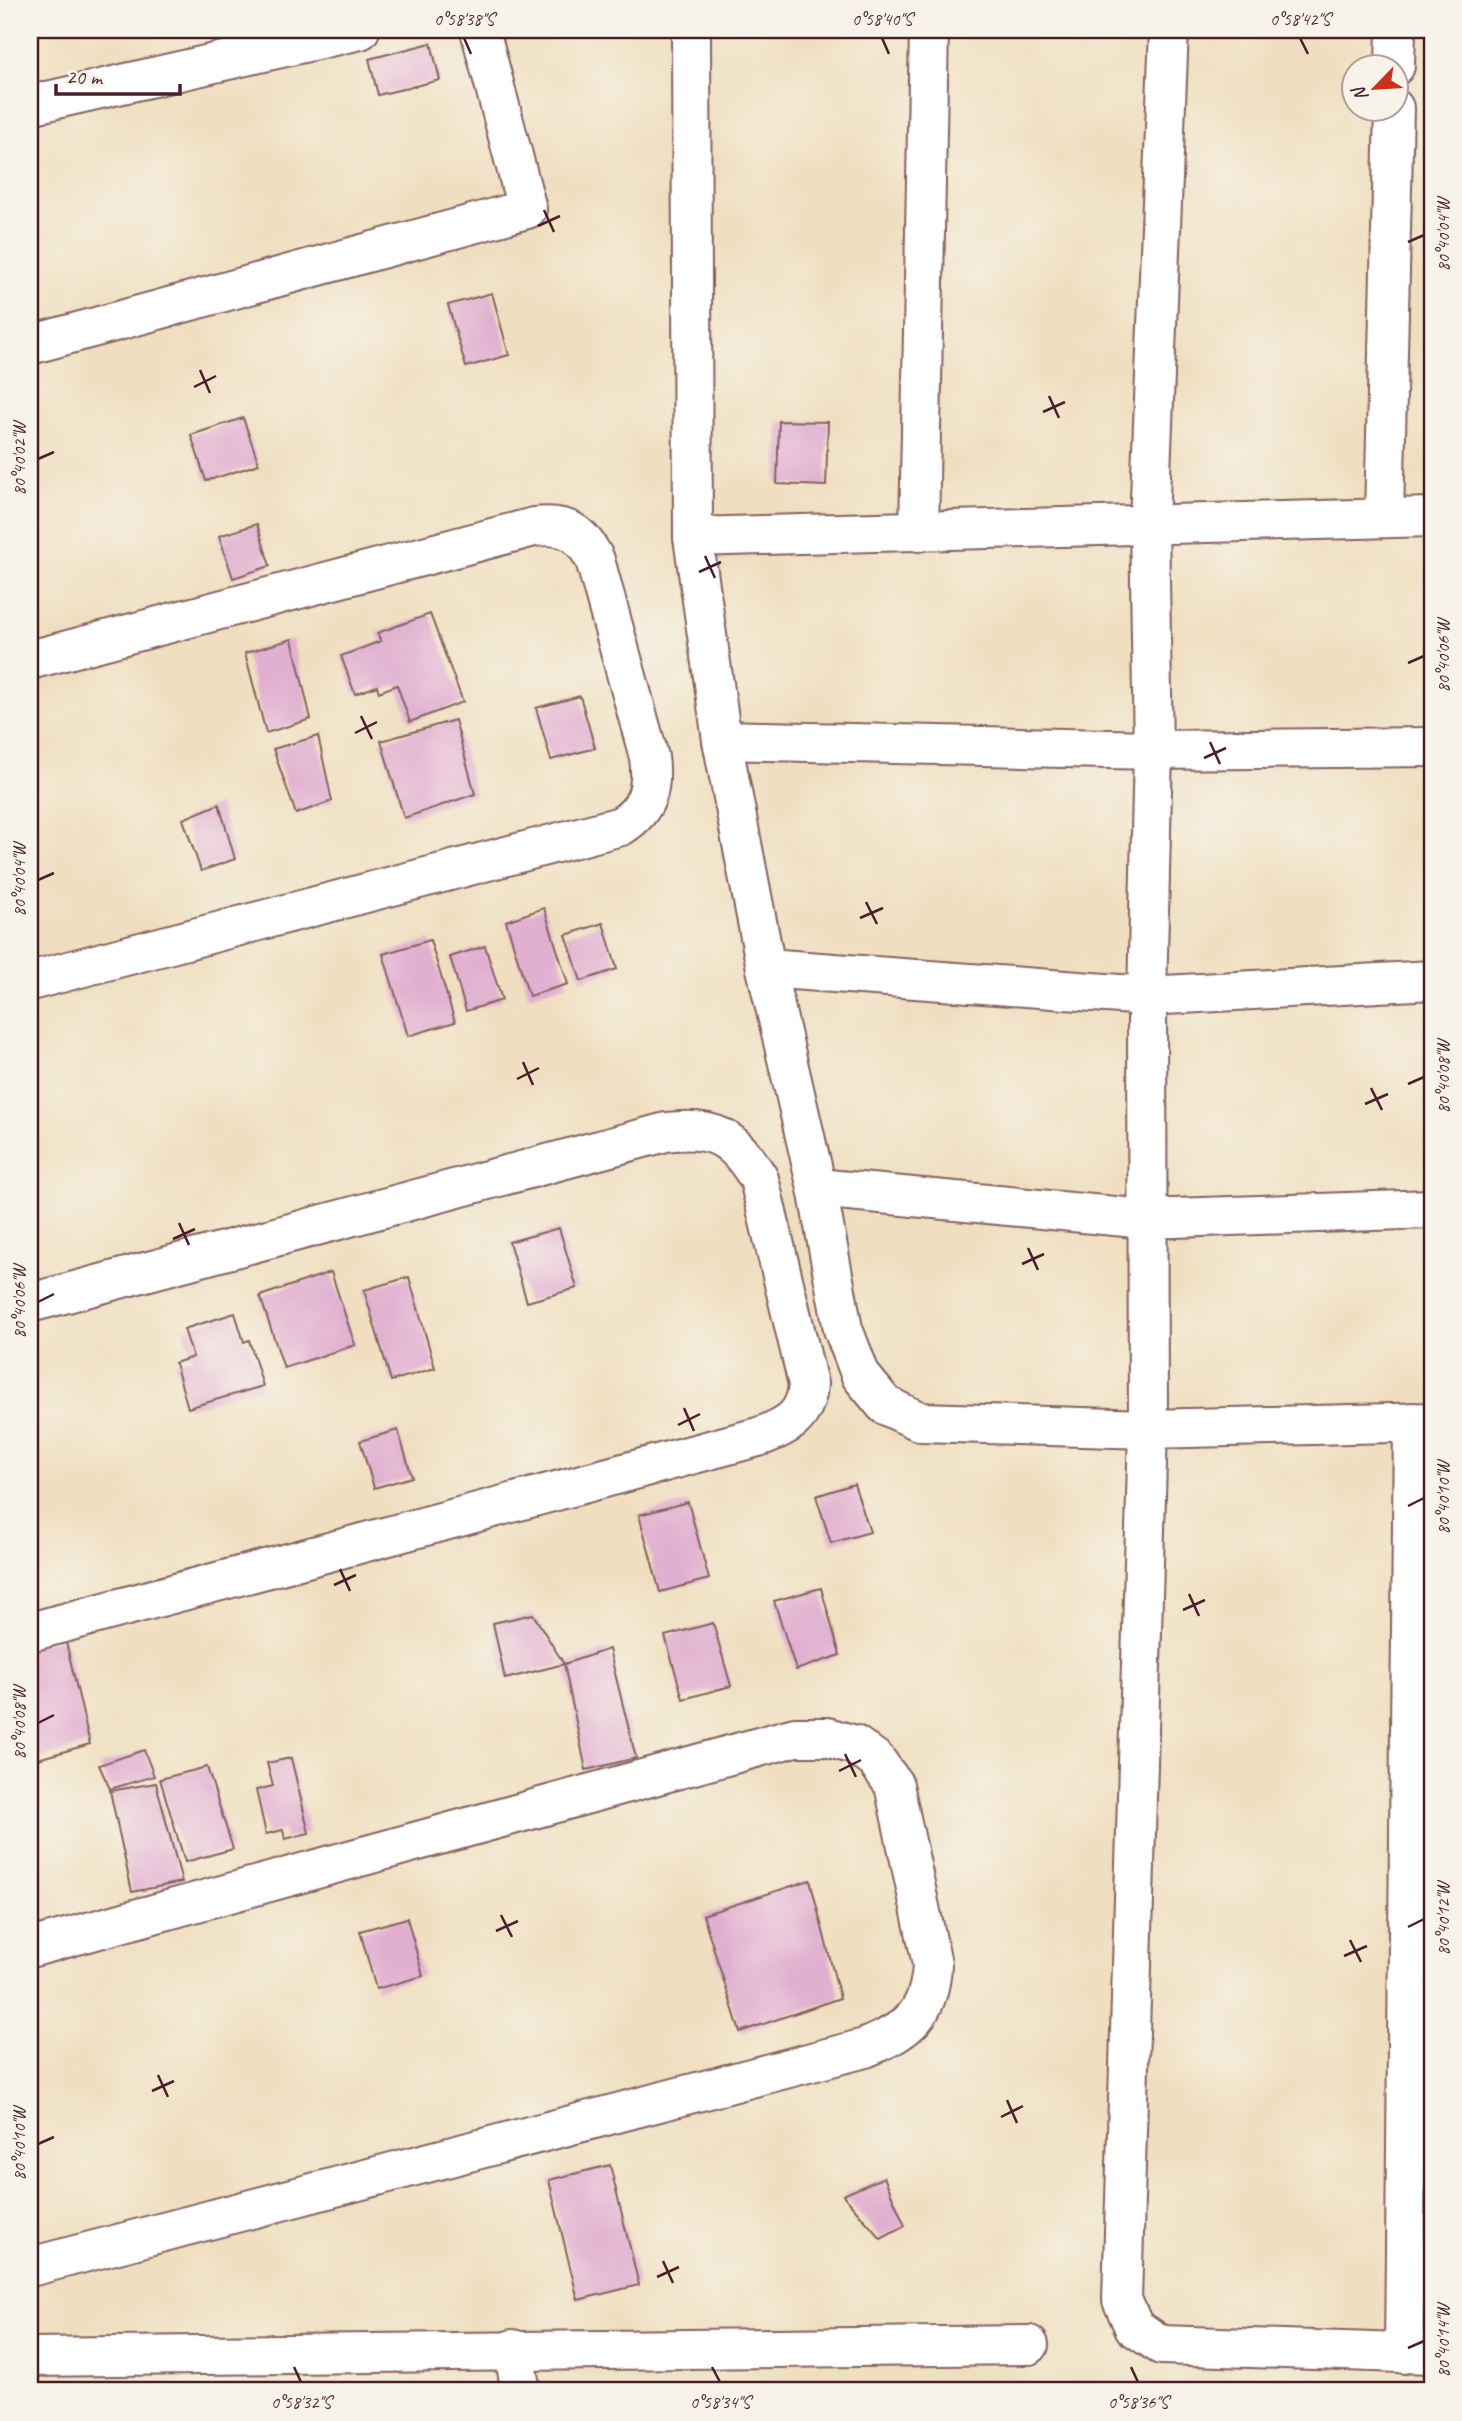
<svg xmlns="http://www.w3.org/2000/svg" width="1462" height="2421" viewBox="0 0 1462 2421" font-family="Caveat,sans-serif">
<rect width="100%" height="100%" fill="#f7f3e8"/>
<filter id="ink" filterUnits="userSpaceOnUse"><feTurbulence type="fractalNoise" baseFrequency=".0143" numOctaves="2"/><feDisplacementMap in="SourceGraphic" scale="14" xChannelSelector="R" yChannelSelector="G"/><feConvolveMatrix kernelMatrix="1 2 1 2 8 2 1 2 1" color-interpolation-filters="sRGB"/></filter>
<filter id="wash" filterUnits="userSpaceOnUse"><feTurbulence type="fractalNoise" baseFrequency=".00686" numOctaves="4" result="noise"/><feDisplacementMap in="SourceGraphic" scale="28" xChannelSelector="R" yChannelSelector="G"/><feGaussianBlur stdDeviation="1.57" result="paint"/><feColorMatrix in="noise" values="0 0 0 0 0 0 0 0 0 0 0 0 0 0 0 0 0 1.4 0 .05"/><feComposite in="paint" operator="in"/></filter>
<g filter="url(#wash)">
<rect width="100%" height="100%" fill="#efdfc0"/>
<g id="blocks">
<!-- building -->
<g fill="#e1afd0">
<path d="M431 43 440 80 378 95 369 59Z"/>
<path d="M492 293 509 355 466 367 448 305Z"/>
<path d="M243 418 259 464 206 481 191 435Z"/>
<path d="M779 421 828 422 826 486 777 484Z"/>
<path d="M257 524 270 566 233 578 219 536Z"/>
<path d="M430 614 463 702 410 722 397 685 379 692 377 686 355 694 341 656 381 641 377 633Z"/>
<path d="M292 639 311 719 266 733 245 653Z"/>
<path d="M580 696 595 748 551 760 536 708Z"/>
<path d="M455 720 475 794 404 818 381 741Z"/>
<path d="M318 736 332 801 296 814 273 749Z"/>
<path d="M219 804 235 859 201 871 183 819Z"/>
<path d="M544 908 568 984 529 996 506 921Z"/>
<path d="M603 923 617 969 581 981 566 935Z"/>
<path d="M430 940 455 1022 408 1036 383 954Z"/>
<path d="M485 946 502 1000 466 1011 450 957Z"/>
<path d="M559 1228 577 1288 527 1302 509 1242Z"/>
<path d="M331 1272 355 1345 284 1368 260 1296Z"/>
<path d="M409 1277 435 1368 391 1381 364 1290Z"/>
<path d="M235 1313 244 1342 249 1340 263 1386 188 1408 175 1363 193 1357 184 1329Z"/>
<path d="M398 1430 412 1477 374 1488 360 1441Z"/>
<path d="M854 1484 870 1532 831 1543 816 1496Z"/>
<path d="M688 1502 709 1579 660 1592 639 1515Z"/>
<path d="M821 1588 840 1655 796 1670 774 1601Z"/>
<path d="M533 1614 564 1664 505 1679 493 1623Z"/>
<path d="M713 1623 731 1686 683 1699 665 1636Z"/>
<path d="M65 1638 90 1744 38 1759 30 1726V1645Z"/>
<path d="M609 1649 636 1758 586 1770 564 1664Z"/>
<path d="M144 1750 154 1776 110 1789 99 1765Z"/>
<path d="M291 1758 309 1833 285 1839 283 1830 266 1834 256 1790 273 1786 267 1763Z"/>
<path d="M207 1767 233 1849 185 1862 160 1779Z"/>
<path d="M156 1783 182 1882 132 1892 110 1791Z"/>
<path d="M810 1880 840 1998 740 2032 703 1915Z"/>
<path d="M407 1918 423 1976 376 1989 360 1931Z"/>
<path d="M610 2165 639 2285 578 2300 549 2180Z"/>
<path d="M884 2177 905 2226 881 2239 843 2195Z"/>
</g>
</g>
</g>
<g filter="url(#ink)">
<use href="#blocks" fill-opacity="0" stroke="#84625f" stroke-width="2"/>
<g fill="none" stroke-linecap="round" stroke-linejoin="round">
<defs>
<g id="minor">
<path d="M691 30 693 537 722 740 766 968 817 1188 843 1329 861 1376 885 1405 921 1422 1148 1429 1432 1422"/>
<path d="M1169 30 1149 523 1153 750 1147 996 1148 1429 1122 2300 1134 2327 1161 2345 1432 2354"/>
<path d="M1395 66 1396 30"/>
<path d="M30 105 360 30"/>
<path d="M30 345 527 209 480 30"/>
<path d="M1384 517 1394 108"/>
<path d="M919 532 929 30"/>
<path d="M693 537 1432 517"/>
<path d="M30 660 534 527C566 523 581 532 595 560L649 757C653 788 648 809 621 826L30 981"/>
<path d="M722 740 1153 750 1432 747"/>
<path d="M766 968 1147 996 1432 980"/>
<path d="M817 1188 1146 1219 1432 1209"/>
<path d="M30 1303 666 1132C714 1126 734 1137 759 1179L808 1384C806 1417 787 1427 758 1437L30 1632"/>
<path d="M30 1948 795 1737H827L855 1745 876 1760 894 1785 932 1964C930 2013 909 2030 865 2048L30 2267"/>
<path d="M513 2349 521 2391"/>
<path d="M1404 2354 1413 1422"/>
<path d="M30 2357 1029 2345"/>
</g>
</defs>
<!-- minor casing -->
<use href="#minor" stroke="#84625f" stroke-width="42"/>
<!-- minor -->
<use href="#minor" stroke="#fff" stroke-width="38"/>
</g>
</g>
<!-- ticks -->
<path fill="none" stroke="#4a1f2b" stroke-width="2.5" d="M464 38 471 54M882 38 889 54M1300 38 1308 54M544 210 554 232M538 226 560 216M1408 242 1424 235M200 370 210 393M194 387 216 376M1049 396 1059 418M1043 412 1065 402M38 459 54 452M705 556 715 578M699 572 721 562M1408 663 1424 656M361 716 372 739M355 733 377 722M1210 742 1220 764M1204 758 1226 748M38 880 54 873M866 902 877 924M860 918 883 908M523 1062 533 1085M517 1079 539 1068M1408 1084 1424 1077M1371 1088 1382 1110M1365 1104 1388 1094M179 1223 189 1245M173 1239 195 1229M1028 1248 1038 1270M1022 1264 1044 1254M38 1302 54 1294M684 1408 694 1431M678 1425 700 1414M1408 1506 1424 1498M340 1569 350 1591M334 1585 356 1575M1189 1594 1199 1616M1183 1610 1205 1600M38 1723 54 1715M845 1754 856 1777M839 1771 861 1760M501 1915 512 1937M1408 1927 1424 1919M496 1931 518 1921M1350 1940 1361 1962M1344 1956 1367 1946M158 2075 168 2097M152 2091 174 2081M1007 2100 1017 2123M1001 2117 1023 2106M38 2144 54 2137M663 2261 673 2283M657 2277 679 2267M1408 2348 1424 2341M294 2367 301 2382M712 2367 720 2382M1131 2367 1138 2382"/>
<!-- margin -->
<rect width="1462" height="2421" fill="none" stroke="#f7f3e8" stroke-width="77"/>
<!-- north arrow -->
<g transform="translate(1375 88) rotate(245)"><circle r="33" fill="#f7f3e8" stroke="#b29e9c" stroke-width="2"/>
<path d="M0-5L12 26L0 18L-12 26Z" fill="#c8321e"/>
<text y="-10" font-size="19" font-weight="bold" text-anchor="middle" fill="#4a1f2b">N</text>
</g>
<!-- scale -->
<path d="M56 84v10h124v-10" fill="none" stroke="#4a1f2b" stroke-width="3.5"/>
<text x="66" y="84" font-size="21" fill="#4a1f2b" stroke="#f7f3e8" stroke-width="5" paint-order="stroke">20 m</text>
<rect x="38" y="38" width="1386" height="2344" fill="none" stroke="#4a1f2b" stroke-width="2.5"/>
<g font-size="18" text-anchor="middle" fill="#4a1f2b">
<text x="464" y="25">0°58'38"S</text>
<text x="882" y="25">0°58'40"S</text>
<text x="1300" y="25">0°58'42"S</text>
<text transform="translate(1443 235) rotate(-90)" y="6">80°40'04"W</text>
<text transform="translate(19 459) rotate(-90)" y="6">80°40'02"W</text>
<text transform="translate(1443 656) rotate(-90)" y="6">80°40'06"W</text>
<text transform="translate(19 880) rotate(-90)" y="6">80°40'04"W</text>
<text transform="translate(1443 1077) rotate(-90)" y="6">80°40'08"W</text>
<text transform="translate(19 1302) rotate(-90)" y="6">80°40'06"W</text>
<text transform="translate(1443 1498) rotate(-90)" y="6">80°40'10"W</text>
<text transform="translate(19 1723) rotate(-90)" y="6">80°40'08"W</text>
<text transform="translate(1443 1919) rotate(-90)" y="6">80°40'12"W</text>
<text transform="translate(19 2144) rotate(-90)" y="6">80°40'10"W</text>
<text transform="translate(1443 2341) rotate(-90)" y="6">80°40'14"W</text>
<text x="301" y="2408">0°58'32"S</text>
<text x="720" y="2408">0°58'34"S</text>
<text x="1138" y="2408">0°58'36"S</text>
</g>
</svg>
